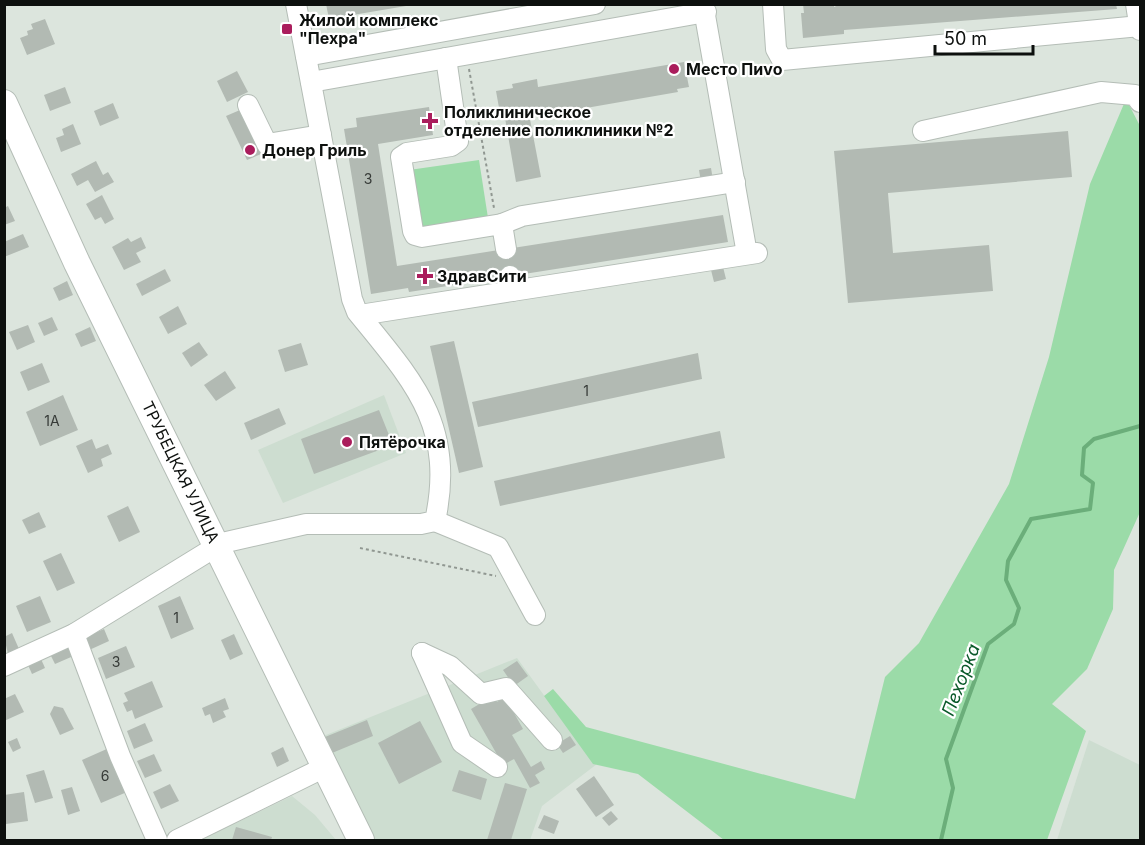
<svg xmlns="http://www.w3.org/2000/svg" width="1145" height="845" viewBox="0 0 1145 845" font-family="Inter,sans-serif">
<rect width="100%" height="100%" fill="#dce5dd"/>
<!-- built -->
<g fill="#cdddd0">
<path d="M384 395 406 453 283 503 258 450Z"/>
<path d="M517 658 593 763 597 764 542 806 530 840H373L321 737Z"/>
<path d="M1089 740 1140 765V840H1057Z"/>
<path d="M292 796 315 815 336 840H200Z"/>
</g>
<!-- green -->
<g fill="#9bdba8">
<path d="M1126 99 1140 126V512L1114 570 1113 609 1087 669 1052 704 1086 731 1047 840H724L638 774 593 764 544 696 553 689 586 727 855 799 885 677 919 643 1009 484 1049 357 1090 184Z"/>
<path d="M479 160 488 218 419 229 409 170Z"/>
</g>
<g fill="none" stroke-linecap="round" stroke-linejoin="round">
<!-- stream -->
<path stroke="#6bae7a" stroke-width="4" d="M941 840 953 788 946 759 988 644 1014 624 1019 608 1006 580 1008 561 1031 519 1090 509 1093 483 1082 475 1084 448 1094 439 1140 426"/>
</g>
<!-- building -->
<g fill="#b2bab3">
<path d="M326 4H405L406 6 329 19Z"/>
<path d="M803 4H834V7L841 4H1116L1117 9 844 30V34L803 38 801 13H804Z"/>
<path d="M45 19 55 44 27 55 20 38 28 35 27 31 33 29 31 24Z"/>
<path d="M684 62 689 87 677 89 678 92 540 116 539 112 529 114 541 177 516 182 505 118 501 119 496 91 513 88 512 84 537 79 538 87Z"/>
<path d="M237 71 248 92 227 102 217 81Z"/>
<path d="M65 87 71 103 50 111 44 95Z"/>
<path d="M113 103 119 118 100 126 94 111Z"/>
<path d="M429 107 433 135 378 144 397 266 723 215 728 242 409 292 408 288 371 294 344 129 357 127 356 118Z"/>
<path d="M240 110 261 154 247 160 226 116Z"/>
<path d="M73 124 81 144 61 152 56 138 64 135 62 129Z"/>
<path d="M1068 131 1072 177 888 193 893 253 989 245 993 291 848 303 834 151Z"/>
<path d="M96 161 103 175 108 172 114 182 95 192 88 180 77 186 71 174Z"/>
<path d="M711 168 713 180 701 182 699 170Z"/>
<path d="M102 195 114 219 105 224 101 217 95 220 86 204Z"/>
<path d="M8 206 15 221 4 225V208Z"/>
<path d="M23 234 29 247 4 257V242Z"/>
<path d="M141 237 146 248 136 253 141 262 124 270 112 247 128 238 131 242Z"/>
<path d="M723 267 726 279 714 282 711 270Z"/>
<path d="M165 269 171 281 142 296 136 284Z"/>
<path d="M67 281 73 295 59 301 53 288Z"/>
<path d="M178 306 187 324 168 334 159 317Z"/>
<path d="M52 317 58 330 44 336 38 323Z"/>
<path d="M28 325 35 342 17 350 9 332Z"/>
<path d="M90 327 96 341 81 347 75 334Z"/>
<path d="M454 341 483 467 459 473 430 346Z"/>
<path d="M199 342 208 355 191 367 182 353Z"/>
<path d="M301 343 308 365 285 372 278 350Z"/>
<path d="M698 353 702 379 478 427 472 402Z"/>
<path d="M42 363 50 382 28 391 20 372Z"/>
<path d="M225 371 236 388 216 401 204 385Z"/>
<path d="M63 395 78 430 40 446 26 412Z"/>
<path d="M279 408 286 424 251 440 244 423Z"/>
<path d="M379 410 393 445 314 474 301 439Z"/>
<path d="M720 431 725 458 500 506 494 481Z"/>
<path d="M92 439 96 449 108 444 112 454 101 459 103 466 88 473 76 446Z"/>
<path d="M128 506 140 532 119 542 107 516Z"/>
<path d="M39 512 46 527 29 534 22 520Z"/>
<path d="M61 553 75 583 57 591 43 561Z"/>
<path d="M40 596 51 622 27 632 16 606Z"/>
<path d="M180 596 194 629 171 639 158 606Z"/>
<path d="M104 629 109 641 87 651 83 638Z"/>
<path d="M12 633 19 649 8 654 4 637Z"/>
<path d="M234 634 243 654 230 660 221 640Z"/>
<path d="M74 644 78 654 55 664 50 654Z"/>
<path d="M126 646 135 667 106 679 98 658Z"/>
<path d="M41 659 45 668 32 674 28 665Z"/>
<path d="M517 661 528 676 514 686 503 670Z"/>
<path d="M152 681 163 707 135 719 132 710 127 712 123 703 128 701 124 693Z"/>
<path d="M15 694 24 712 4 721V699Z"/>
<path d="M493 696 497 702 505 697 523 729 512 735 531 767 541 761 545 769 535 775 540 783 530 788 514 759 503 765 471 709Z"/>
<path d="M225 698 229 709 223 711 226 717 213 723 210 714 205 716 202 708Z"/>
<path d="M54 706 63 708 74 729 60 735 50 714Z"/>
<path d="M367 720 373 736 332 753 325 737Z"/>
<path d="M420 721 442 762 399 784 378 743Z"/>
<path d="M145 723 153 741 134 749 127 731Z"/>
<path d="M570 736 576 745 563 753 557 744Z"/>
<path d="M17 738 21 748 13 752 8 742Z"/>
<path d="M283 747 289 761 277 767 271 753Z"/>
<path d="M109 748 127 792 101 803 82 760Z"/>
<path d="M154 754 162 771 145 778 137 761Z"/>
<path d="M44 770 53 798 35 803 26 775Z"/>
<path d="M459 770 487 779 481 800 452 791Z"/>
<path d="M594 776 614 805 596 817 576 789Z"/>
<path d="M505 783 527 789 511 840H487Z"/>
<path d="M170 784 179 801 161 809 153 792Z"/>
<path d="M72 787 80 811 68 815 61 790Z"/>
<path d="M24 792 28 821 6 824 4 795Z"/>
<path d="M611 811 618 819 609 826 602 818Z"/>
<path d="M544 815 559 821 554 834 538 828Z"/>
<path d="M236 827 272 837 271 840H232Z"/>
</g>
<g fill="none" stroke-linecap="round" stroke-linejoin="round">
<defs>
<g id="minor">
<path d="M703 4 747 254"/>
<path d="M773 4 776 49 782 60 1140 26"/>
<path d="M1136 4 1140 30"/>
<path d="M306 56 595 4"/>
<path d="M446 58 458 141 451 146 407 153 401 157 413 231 415 235 422 237 502 224 506 249"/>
<path d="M311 82 706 12"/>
<path d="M248 105 267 144 321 135"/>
<path d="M923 131 1101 92 1135 95 1140 102"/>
<path d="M502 224 522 216 735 182"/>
<path d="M512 291 757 253"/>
<path d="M360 315 512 291 510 276"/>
<path d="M435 521 498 547 535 615"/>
<path d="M74 634 120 756 157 840"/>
<path d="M422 653 450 666 481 694 506 688 552 740"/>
<path d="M422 653 462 743 497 767"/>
<path d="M4 666 74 634 222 543 306 524H421L435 521C456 425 413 381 357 312L352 299 296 4"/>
<path d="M177 840 325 767"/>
</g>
<path id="major" d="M4 103 77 263 361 840"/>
</defs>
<!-- minor casing -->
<use href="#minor" stroke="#b4bdb6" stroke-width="22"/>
<!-- major casing -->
<use href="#major" stroke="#b4bdb6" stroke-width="28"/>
<!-- path -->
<g stroke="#909791" stroke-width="2" stroke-dasharray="3 3" stroke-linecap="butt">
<path d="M469 69 494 208"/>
<path d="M360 548 496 576"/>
</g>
<!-- minor -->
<use href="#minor" stroke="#fff" stroke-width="20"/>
<!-- major -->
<use href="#major" stroke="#fff" stroke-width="26"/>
</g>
<!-- markers -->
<g fill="#aa1d5c" stroke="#fff" stroke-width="2">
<rect x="281" y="23" width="12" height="12" rx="3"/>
<circle cx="674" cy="69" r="6"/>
<path d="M427 112h6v6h6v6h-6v6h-6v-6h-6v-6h6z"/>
<circle cx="250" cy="150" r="6"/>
<path d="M422 267h6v6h6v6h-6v6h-6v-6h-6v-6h6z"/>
<circle cx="347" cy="442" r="6"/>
</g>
<g text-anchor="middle" stroke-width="4.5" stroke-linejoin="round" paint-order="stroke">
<!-- number labels -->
<g font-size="14" fill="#363a37">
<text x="368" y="184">3</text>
<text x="586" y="396">1</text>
<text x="52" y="426">1А</text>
<text x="176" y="623">1</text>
<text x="116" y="667">3</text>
<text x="105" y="781">6</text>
</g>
<!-- poi labels -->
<g font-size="16" font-weight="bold" fill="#0d100e" stroke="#fff" text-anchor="start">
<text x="299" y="26">Жилой комплекс<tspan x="299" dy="18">"Пехра"</tspan></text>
<text x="686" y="75">Место Пиvо</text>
<text x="444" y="118">Поликлиническое<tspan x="444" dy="18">отделение поликлиники №2</tspan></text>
<text x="262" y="156">Донер Гриль</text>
<text x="437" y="282">ЗдравСити</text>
<text x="359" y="448">Пятёрочка</text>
</g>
<!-- street labels -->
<g font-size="16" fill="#0d100e" stroke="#fff">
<text transform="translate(181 472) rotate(64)" y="6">ТРУБЕЦКАЯ УЛИЦА</text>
</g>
<!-- water labels -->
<g font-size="18" font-style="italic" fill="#095929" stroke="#fff">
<text transform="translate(961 680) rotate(-69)" y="6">Пехорка</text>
</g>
</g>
<!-- border -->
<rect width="1145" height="845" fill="none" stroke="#0d100e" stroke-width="12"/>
<!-- scale -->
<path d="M935 45v9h98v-9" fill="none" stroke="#0d100e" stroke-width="3"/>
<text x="944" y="45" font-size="18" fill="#0d100e" stroke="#ffffff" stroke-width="4.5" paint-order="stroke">50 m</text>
</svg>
